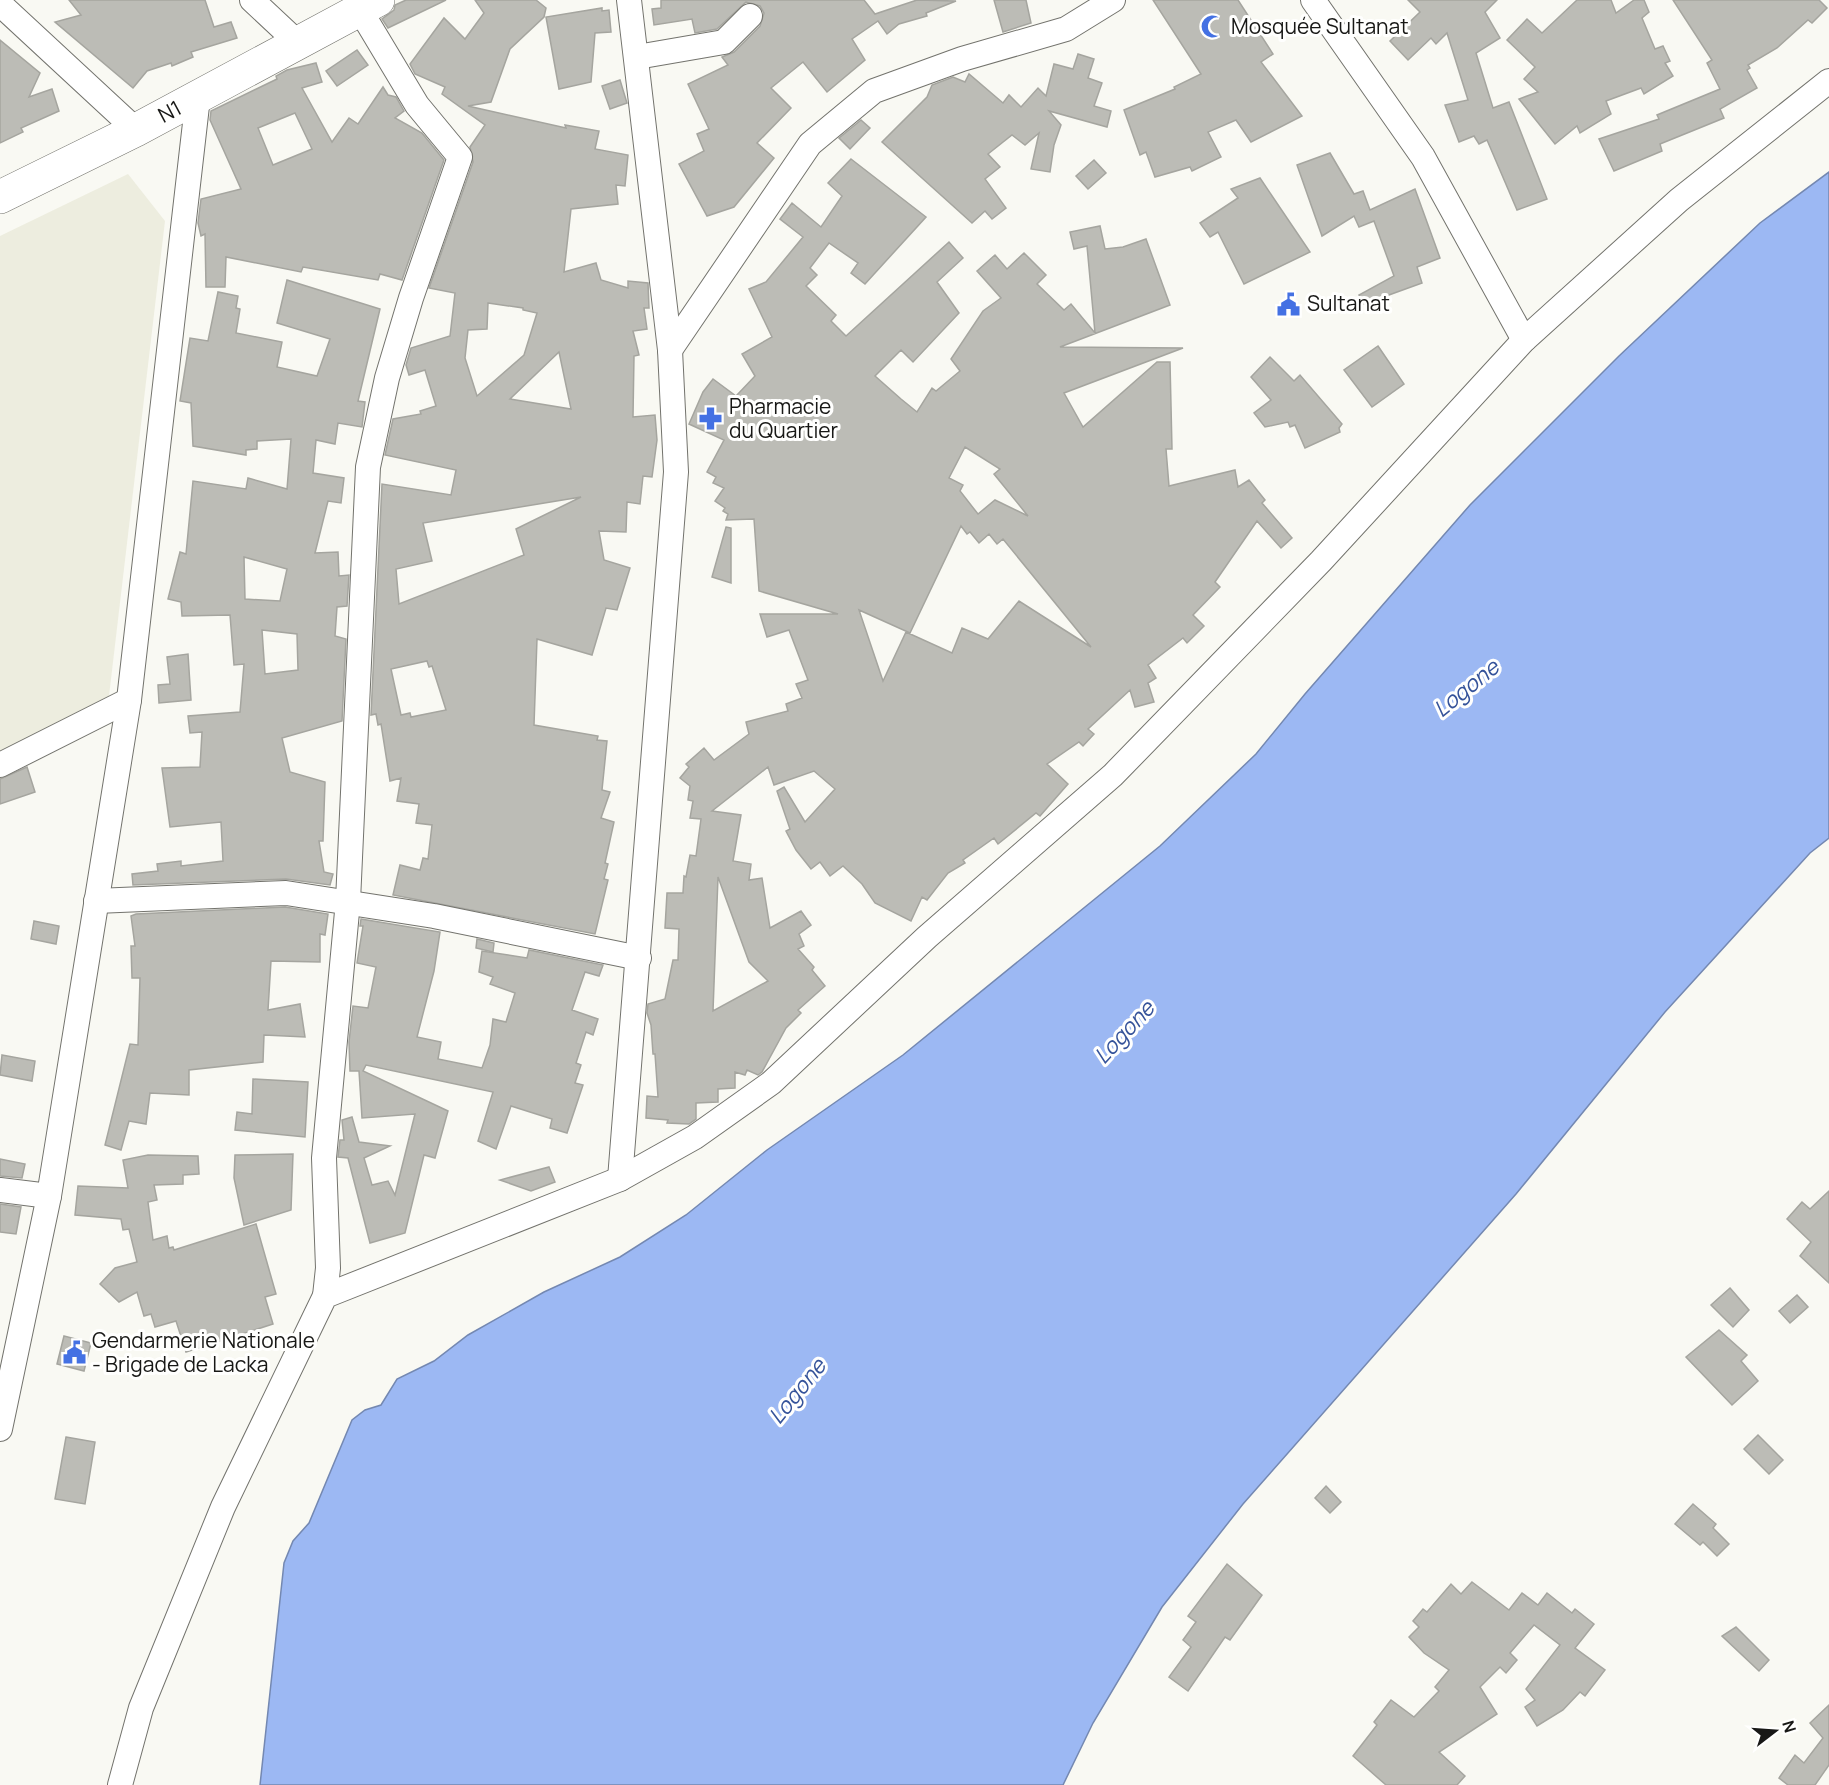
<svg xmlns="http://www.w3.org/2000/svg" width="1829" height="1785" viewBox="0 0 1829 1785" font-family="Manrope,sans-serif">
<rect width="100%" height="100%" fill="#f9f9f3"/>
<!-- built -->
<path fill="#ededdf" d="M128 174 165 221 109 696 0 751V236Z"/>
<!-- water -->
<path fill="#9cb8f3" stroke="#7488b1" stroke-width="1.5" d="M1829 172V838L1810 853 1665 1012 1516 1194 1243 1504 1162 1607 1093 1723 1063 1785H260L284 1563 293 1541 309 1523 352 1420 365 1410 381 1405 397 1379 434 1361 468 1335 544 1292 620 1257 686 1215 767 1150 903 1055 1160 846 1256 754 1305 694 1470 505 1619 356 1760 223Z"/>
<!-- building -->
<g fill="#bcbcb6" stroke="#a5a59f" stroke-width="1.5" fill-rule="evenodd">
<path d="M69 0H205L214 27 231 22 237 38 191 52 193 57 172 66 171 63 147 71 133 88 55 22 81 15Z"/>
<path d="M406 0H446L388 28 382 19 394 10 395 5Z"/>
<path d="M475 0H536L546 8 544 17 510 49 491 102 468 106 566 128 565 125 599 131 595 149 628 155 625 186 616 185 618 204 571 209 564 272 596 263 601 280 628 288V281L648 283 649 308H644L647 329 633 331 639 355 634 356 633 417 655 415 657 440 652 477 643 476 640 504 627 502 626 532 599 531 604 560 630 568 617 610 606 608 592 655 537 639 534 725 598 736 597 740 607 741 602 790 610 792 601 818 614 822 605 863 608 864 604 879 608 880 595 934 393 895 400 865 420 870 423 858 428 859 432 825 416 823 419 804 397 801 401 778 390 781 381 724 378 725 376 714 371 715 382 484 451 495 456 470 385 455 393 419 421 414 420 411 436 406 425 370 409 375 406 365 411 348 450 336 455 293 429 288 473 162 470 147 485 125 442 94 445 87 415 74 410 64 444 18 465 39 484 13ZM488 303 523 308V310L537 313 524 355 477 396 465 358 468 330 487 329ZM559 352 571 409 510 399ZM581 497 516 529 524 555 399 604 396 569 432 561 423 523ZM427 661 429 667 432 666 446 710 411 717 410 713 401 715 391 669Z"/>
<path d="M661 0H864L875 14 917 0 956 1 926 13 927 16 899 24 887 34 878 21 852 39 865 60 827 92 803 62 771 88 791 108 757 143 774 158 734 207 707 216 679 164 704 151 697 134 709 129 688 84 728 65 722 57 734 52 760 26 764 13 760 6 746 2 717 29 695 33 692 19 654 25 652 9 661 8Z"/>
<path d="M994 0H1026L1031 23 1003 32Z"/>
<path d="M1153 0H1238L1273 54 1261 62 1302 116 1251 142 1236 120 1208 132 1221 157 1192 171 1190 167 1155 177 1146 152 1140 155 1124 110 1175 89 1174 87 1201 74Z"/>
<path d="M1408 0H1497L1485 12 1500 38 1476 53 1493 108 1509 102 1547 199 1517 210 1487 140 1479 144 1474 136 1459 142 1445 105 1468 100 1447 33 1436 44 1431 38 1408 60 1390 41 1420 12Z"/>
<path d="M1577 0H1611L1616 13 1634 0H1644L1649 12 1642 18 1655 49 1663 46 1670 61 1665 63 1673 76 1644 94 1641 88 1606 101 1611 114 1580 133 1577 126 1555 144 1519 99 1538 92 1524 79 1535 67 1507 40 1527 19 1542 33Z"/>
<path d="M1673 0H1819L1827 8 1812 23 1808 20 1777 48 1748 65 1750 68 1747 70 1757 88 1720 109 1724 118 1660 144 1662 151 1614 171 1599 139 1659 119 1657 115 1720 89 1707 63 1712 60Z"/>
<path d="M602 8V11L609 10 611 32 595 33 591 82 559 89 546 17Z"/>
<path d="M0 40 40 73 29 97 52 89 59 111 21 128 23 132 0 143Z"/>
<path d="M357 50 368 65 337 86 326 71Z"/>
<path d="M1078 54 1094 59 1088 78 1102 83 1094 106 1111 111 1107 127 1049 111 1061 125 1054 145 1050 172 1031 169 1039 133 1025 145 1012 135 988 154 1000 167 985 179 1006 208 992 219 985 211 972 223 882 142 927 97 932 85 953 77 965 82 969 74 1003 103 1009 95 1021 107 1038 88 1046 96 1054 64 1073 69Z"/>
<path d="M316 63 322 82 302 88 332 142 349 118 358 124 383 87 388 95 396 97 404 111 395 118 422 133 444 160 402 280 380 274 378 280 303 267 301 272 226 257 225 287H206L205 234 201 236 198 223 201 199 241 189 210 120 211 111 277 79 276 76 287 70ZM295 113 312 149 273 165 258 128Z"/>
<path d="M620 80 627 103 610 109 602 86Z"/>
<path d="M861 120 870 128 850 149 839 138Z"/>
<path d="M1330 153 1354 194 1363 191 1370 210 1415 189 1440 258 1417 267 1422 283 1364 304 1359 295 1394 276 1374 221 1359 227 1354 216 1322 236 1297 165Z"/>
<path d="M851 159 926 217 865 284 851 273 858 263 829 243 810 268 817 275 806 286 836 315 831 321 846 336 949 242 963 258 937 282 959 313 913 362 901 350 875 376 901 399 917 412 932 388 936 391 960 371 951 359 983 311 1001 298 977 271 995 255 1007 269 1024 253 1046 275 1037 284 1064 310 1071 304 1095 333 1087 246 1074 249 1070 232 1100 226 1105 249 1123 247 1146 239 1170 305 1060 347 1183 348 1064 393 1083 427 1157 362H1170L1172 449H1166L1169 486 1235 470 1238 487 1249 480 1265 500 1262 503 1292 538 1281 548 1257 521 1215 582 1220 587 1193 615 1204 626 1187 643 1183 638 1148 665 1156 678 1148 683 1154 702 1135 707 1130 690 1088 729 1094 734 1083 746 1079 742 1047 764 1068 784 1040 816 1036 813 998 844 994 838 963 860 965 863 948 873 927 900 922 897 911 921 875 903 862 884 843 866 830 876 820 862 811 869 796 850 786 831 790 829 777 791 784 787 805 822 835 789 814 771 774 785 768 767 712 811 741 815 733 861 751 864 749 880 762 878 770 928 801 911 811 925 799 934 804 946 798 949 814 967 812 970 825 986 798 1010 801 1013 786 1028 762 1072 758 1075 747 1070 745 1075 735 1072V1088L718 1089V1102L696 1103V1119L689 1124 667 1123 668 1120 646 1118 647 1096 658 1097 655 1054H653L651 1025 647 1013 648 1004 665 999 673 960H678L679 929 665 928 667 893H683L684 876 686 877 690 855 696 856 701 819 690 818 693 801 688 800 690 786 680 778 689 767 686 764 704 748 714 760 749 734 746 722 788 711 786 704 802 698 796 684 808 680 789 630 767 637 760 614H838L759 591 754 519 726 520 728 514 723 511 725 508 715 501 724 488 713 483 716 477 707 472 724 440 689 424 703 392 713 379 736 396 755 376 742 354 772 337 749 289 766 282 803 237 780 219 792 203 821 227 842 196 828 183ZM965 447 1000 469 994 474 1028 516 995 500 978 514 960 491 963 485 949 478ZM961 526 967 534 970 532 979 543 989 534 997 544 1003 539 1091 647 1019 601 988 639 962 628 952 653 906 632 883 681 859 610 910 633ZM718 877 749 962 768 981 713 1011Z"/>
<path d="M1094 160 1106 173 1088 189 1076 176Z"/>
<path d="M1260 178 1310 252 1244 284 1218 232 1210 237 1200 223 1238 198 1231 189Z"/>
<path d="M287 280 380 309 358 401 365 402 362 427 338 423 335 444 316 440 313 473 344 478 341 503 328 501 315 553 338 552 339 576 349 575 347 606 337 607 335 636 346 639 342 721 282 738 290 772 325 782 323 841H319L324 872 333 874 330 885 286 879 133 885 132 874 158 871 157 864 181 861V866L223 861 221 822 170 827 162 768 200 767 202 732 190 733 188 716 240 712 244 664 234 665 230 615 182 616 181 602 168 599 180 552 186 554 193 481 246 489 248 478 287 489 291 439 257 441V449L246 450V455L193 446 191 403 180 401 190 338 208 341 218 292 238 296 236 308 240 309 236 333 282 342 277 367 317 376 330 339 277 323ZM244 557 287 569 280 601 245 599ZM262 630 297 634 298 670 265 674Z"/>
<path d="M1378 346 1404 384 1372 407 1344 370Z"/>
<path d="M1270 357 1294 381 1300 375 1342 424 1339 428 1340 432 1305 448 1295 425 1290 427 1288 422 1265 427 1254 413 1271 400 1251 377Z"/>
<path d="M726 527 731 528V583L712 577Z"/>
<path d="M188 654 191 700 159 703 158 685 170 684 167 657Z"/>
<path d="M27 767 35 792 0 804V779Z"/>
<path d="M285 907 328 914 325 935 320 934V962L271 961 268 1010 300 1004 305 1037 264 1035 263 1062 189 1070V1095L150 1093 146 1124 129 1121 121 1150 105 1145 130 1044 138 1045 140 978H132L131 946H135L131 916 136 914Z"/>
<path d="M361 919 440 932 434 971 417 1037 441 1042 438 1059 482 1068 490 1045 493 1019 506 1022 515 993 490 984 493 977 479 972 482 951 527 958 529 950 603 965 599 976 585 972 572 1010 598 1019 593 1035 586 1032 576 1063 581 1065 575 1083 583 1085 567 1133 550 1128 552 1119 511 1106 496 1149 478 1141 493 1092 366 1065 363 1071 448 1111 435 1158 424 1155 405 1233 370 1243 348 1158 338 1157 340 1140H344L342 1120 352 1117 359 1142 390 1146 364 1158 372 1185 388 1181 395 1195 415 1114 362 1118 359 1071H350L349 1042 353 1006 368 1008 376 967 357 963 363 926H360Z"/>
<path d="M34 921 59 926 56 944 31 939Z"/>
<path d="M477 939 494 943 493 952 476 948Z"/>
<path d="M2 1055 35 1061 32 1081 0 1075Z"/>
<path d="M253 1079 308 1082 305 1137 235 1130 237 1112 252 1114Z"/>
<path d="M293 1154 291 1210 244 1225 234 1178 235 1155Z"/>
<path d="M148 1155 198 1156 199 1174 183 1175V1184L154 1185 157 1200 148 1202 153 1240 167 1236 169 1248 173 1247 174 1250 256 1224 276 1294 265 1297 273 1324 186 1352 176 1321 155 1327 151 1314 144 1316 137 1292 119 1302 100 1284 115 1268 137 1262 129 1229 123 1230 121 1219 75 1215 78 1186 128 1188 123 1160Z"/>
<path d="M0 1159 25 1164 22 1178 0 1176Z"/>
<path d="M549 1167 555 1182 531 1191 500 1180Z"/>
<path d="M1829 1191V1283L1800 1256 1811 1242 1787 1219 1802 1202 1810 1209Z"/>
<path d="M0 1204 21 1207 16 1234 0 1232Z"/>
<path d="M1730 1288 1749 1310 1733 1327 1711 1305Z"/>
<path d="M1797 1295 1808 1307 1790 1323 1779 1311Z"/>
<path d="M1719 1330 1747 1355 1741 1361 1758 1381 1732 1405 1686 1357Z"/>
<path d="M64 1336 91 1343 84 1371 57 1364Z"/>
<path d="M1758 1435 1783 1460 1769 1474 1744 1449Z"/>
<path d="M66 1437 95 1442 85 1504 55 1499Z"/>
<path d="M1326 1486 1341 1502 1330 1513 1315 1498Z"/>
<path d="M1693 1504 1716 1524 1713 1528 1729 1544 1717 1556 1703 1542 1700 1545 1675 1524Z"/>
<path d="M1227 1564 1262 1595 1230 1640 1225 1637 1188 1691 1169 1677 1191 1647 1183 1640 1196 1622 1188 1616Z"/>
<path d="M1472 1582 1509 1610 1522 1593 1538 1605 1547 1593 1572 1613 1575 1609 1594 1624 1575 1648 1605 1670 1585 1696 1580 1692 1563 1710 1537 1726 1525 1707 1535 1700 1526 1689 1560 1645 1534 1625 1510 1653 1517 1660 1506 1673 1500 1667 1480 1687 1497 1714 1439 1752 1465 1776 1457 1785H1386L1353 1756 1377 1725 1374 1722 1391 1700 1414 1717 1439 1691 1435 1687 1449 1670 1424 1653 1409 1637 1419 1627 1413 1621 1423 1609 1427 1612 1451 1584 1461 1594Z"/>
<path d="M1736 1627 1769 1660 1759 1671 1722 1636Z"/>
<path d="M1829 1705V1765L1815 1785H1788L1779 1778 1795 1755 1804 1763 1823 1738 1810 1723Z"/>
</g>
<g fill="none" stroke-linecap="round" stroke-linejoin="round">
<defs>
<g id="street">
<path d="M252 0 299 44"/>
<path d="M1313 0 1423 157 1524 340"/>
<path d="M0 4 136 130"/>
<path d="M637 57 724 42 750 16"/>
<path d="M670 350 810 144 874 91 962 59 1066 29 1113 0"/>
<path d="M0 765 129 700"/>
<path d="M96 901 286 893 434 916 639 958"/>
<path d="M620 1179 676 472 670 350 629 0"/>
<path d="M0 1190 49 1196"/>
<path d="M325 1296 328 1268 324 1158 348 901 368 467 387 378 411 298 460 157 417 105 360 10"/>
<path d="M0 1429 49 1196 129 700 198 97"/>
<path d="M120 1785 141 1708 223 1507 325 1296 620 1179 695 1137 771 1083 927 937 1113 775 1321 561 1524 340 1679 200 1829 81"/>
</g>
<path id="highway" d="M0 197 136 130 378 0"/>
</defs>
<!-- street casing -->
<use href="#street" stroke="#73736d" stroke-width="26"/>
<!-- highway casing -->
<use href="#highway" stroke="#73736d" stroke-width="34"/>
<!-- street -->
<use href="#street" stroke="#fff" stroke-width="24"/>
<!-- highway -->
<use href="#highway" stroke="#fff" stroke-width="33"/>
</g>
<!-- icons -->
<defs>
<symbol id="mosque-bare" viewBox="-9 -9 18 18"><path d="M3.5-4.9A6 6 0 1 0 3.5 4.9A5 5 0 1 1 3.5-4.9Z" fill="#4471e3" stroke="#fffffe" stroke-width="2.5" paint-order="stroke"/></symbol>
<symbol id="civic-bare" viewBox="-9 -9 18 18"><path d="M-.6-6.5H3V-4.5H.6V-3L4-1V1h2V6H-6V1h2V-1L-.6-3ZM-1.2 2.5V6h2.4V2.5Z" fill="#4471e3" stroke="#fffffe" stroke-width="2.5" paint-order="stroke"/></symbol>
<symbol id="pharmacy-bare" viewBox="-9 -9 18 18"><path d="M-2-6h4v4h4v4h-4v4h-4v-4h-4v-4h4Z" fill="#4471e3" stroke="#fffffe" stroke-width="2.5" paint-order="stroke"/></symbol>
</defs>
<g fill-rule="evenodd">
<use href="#mosque-bare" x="1196" y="10" width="33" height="33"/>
<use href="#civic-bare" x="1272" y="288" width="33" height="33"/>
<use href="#pharmacy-bare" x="694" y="402" width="33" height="33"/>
<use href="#civic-bare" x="58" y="1336" width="33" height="33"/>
</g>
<g text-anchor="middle" stroke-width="6" stroke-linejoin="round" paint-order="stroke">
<!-- poi labels -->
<g font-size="21" fill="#181816" stroke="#fffffe" text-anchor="start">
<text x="1231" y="34">Mosquée Sultanat</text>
<text x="1307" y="311">Sultanat</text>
<text x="729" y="414">Pharmacie<tspan x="729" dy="24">du Quartier</tspan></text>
<text x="92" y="1348">Gendarmerie Nationale<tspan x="92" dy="24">- Brigade de Lacka</tspan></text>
</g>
<!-- street labels -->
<g font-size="21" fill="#181816" stroke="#fffffe">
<text transform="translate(170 112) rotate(-28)" y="7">N1</text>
</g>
<!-- water labels -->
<g font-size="22" font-style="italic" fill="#35539a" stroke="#fffffe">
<text transform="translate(1466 688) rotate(-39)" y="8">Logone</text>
<text transform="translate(1124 1032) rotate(-47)" y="8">Logone</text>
<text transform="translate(797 1391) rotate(-51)" y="8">Logone</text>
</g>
</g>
<!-- north arrow -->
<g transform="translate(1775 1731) rotate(73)" stroke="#fffffe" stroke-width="4.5" paint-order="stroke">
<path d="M0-4.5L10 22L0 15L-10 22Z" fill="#181816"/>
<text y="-9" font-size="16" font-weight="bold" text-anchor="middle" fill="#181816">N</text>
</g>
</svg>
